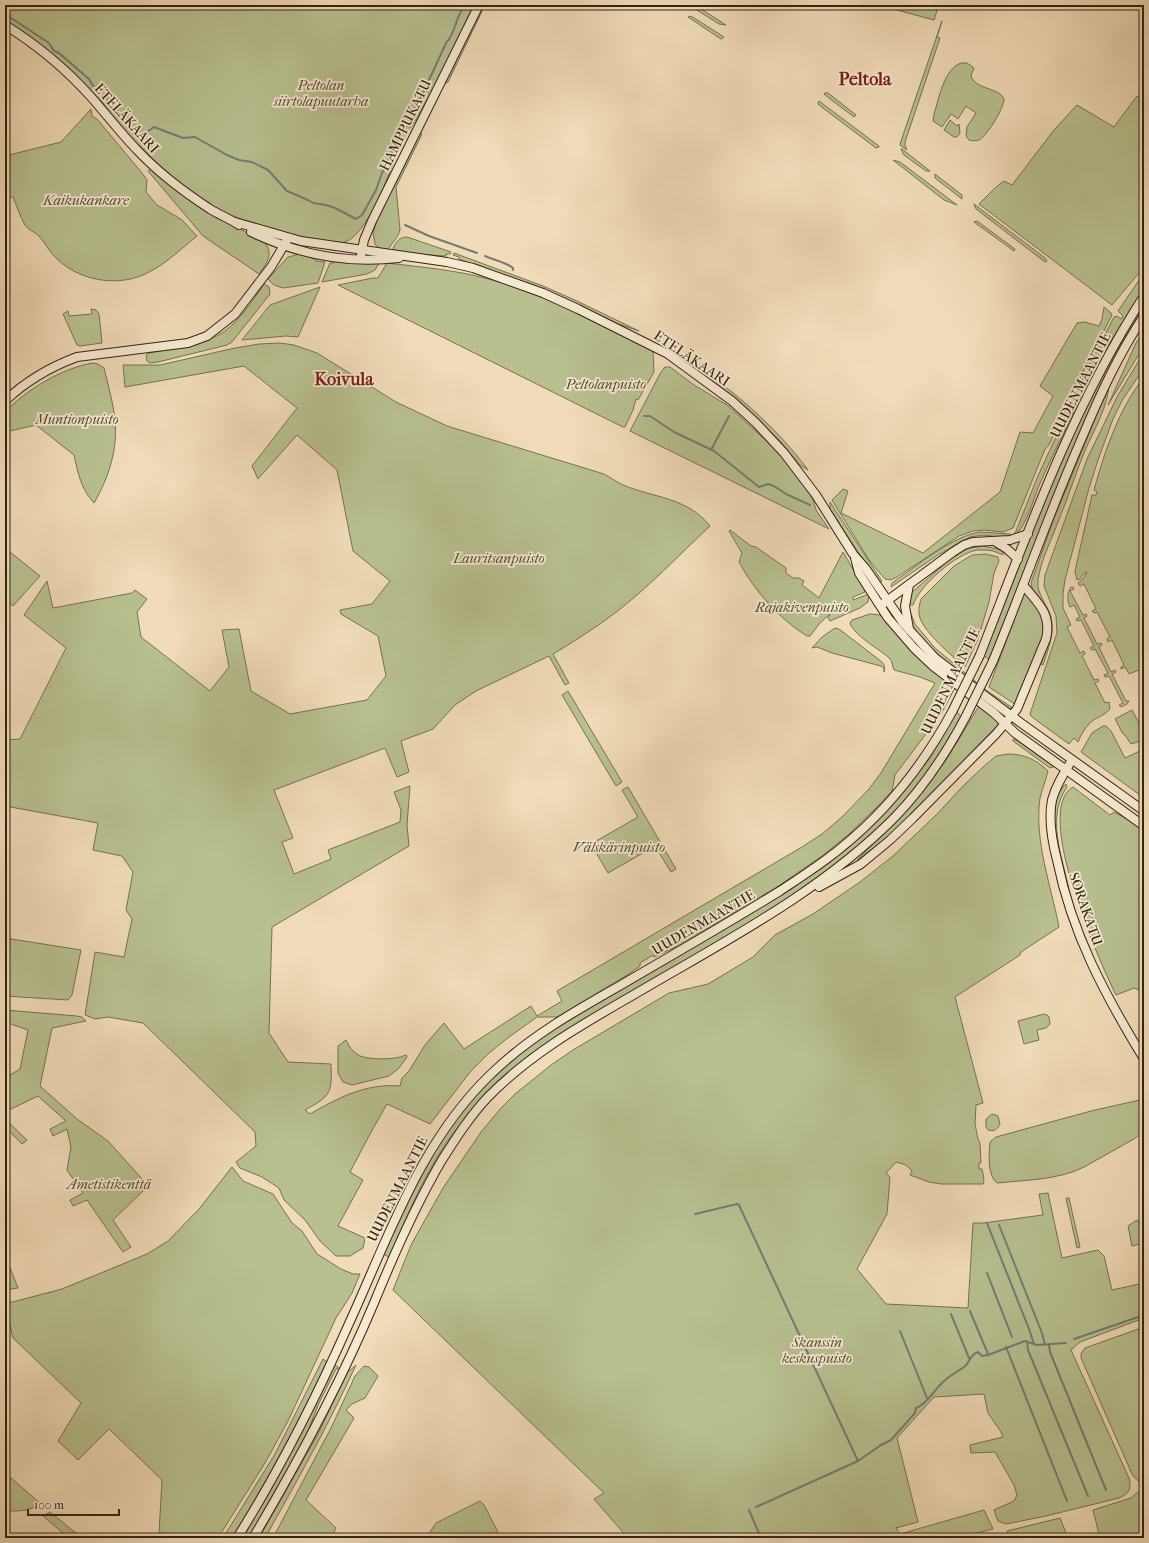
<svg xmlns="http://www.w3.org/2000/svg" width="1149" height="1543" viewBox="0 0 1149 1543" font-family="'IM FELL French Canon',serif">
<rect width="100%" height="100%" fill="#f1dbb8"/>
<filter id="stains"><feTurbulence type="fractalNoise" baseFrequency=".005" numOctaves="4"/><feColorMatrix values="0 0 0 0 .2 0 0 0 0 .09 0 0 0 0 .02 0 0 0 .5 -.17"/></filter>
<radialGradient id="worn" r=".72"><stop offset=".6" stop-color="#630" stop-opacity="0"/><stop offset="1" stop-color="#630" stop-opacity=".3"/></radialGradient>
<!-- green -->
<g fill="#b8c090" stroke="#757250">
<path d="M5 5H474C459 36 444 68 428 98 424 105 420 113 416 120 412 126 407 130 404 137 391 165 376 218 352 238 338 249 315 242 299 237 269 229 238 221 211 205 178 184 148 156 122 128 115 121 110 111 103 103 74 72 41 43 5 20Z"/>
<path d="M482 5H485L448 82 445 83Z"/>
<path d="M689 5H695L726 25 719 24Z"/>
<path d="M878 5H939L934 20Z"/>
<path d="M691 16 724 37 723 38 721 39 688 17Z"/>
<path d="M942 21 937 37 940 38 905 142V146L907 150 900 145 901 141Z"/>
<path d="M961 63H967L974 68 971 75C974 90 999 87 1004 99 1004 108 987 136 979 140 975 141 972 141 969 140L966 136 967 127 976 113 966 106 958 119 951 114 942 127 933 121 934 114C939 98 944 69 961 63Z"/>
<path d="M825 93H828L856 115 854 117 825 95 824 94Z"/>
<path d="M1137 96 1144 100V267L1112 305 979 204 995 188 1004 181 1012 185 1054 130 1077 105 1114 127Z"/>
<path d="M819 101 879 146V147L876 148 819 105 818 103Z"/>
<path d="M91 109 92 116 97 119 142 173 147 180 146 192 157 205 182 220 197 236C182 248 168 262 151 271 122 288 82 282 58 260 50 253 46 244 39 236 35 232 28 230 25 225 20 217 17 206 13 197H7L5 191V156L61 142Z"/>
<path d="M950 120 957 126 959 124 960 133 957 137H954L944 130Z"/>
<path d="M420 133 422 134 396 187 400 230C398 238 391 244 387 251L379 249 375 244 373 233 377 220 383 205Z"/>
<path d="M901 149H902L930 171H926L904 155Z"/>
<path d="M893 160 900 162 957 205 944 200Z"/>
<path d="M151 169 178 192 212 214 264 242C275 253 266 264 259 274L203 236 148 171Z"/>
<path d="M935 174 962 195V199L935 178Z"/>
<path d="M974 204 1045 258 1047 261 1045 262 976 209Z"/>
<path d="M977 221 1015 249 1014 251 974 222Z"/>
<path d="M407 237 451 252 450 254H446V256L414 254 392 251C395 244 398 237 407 237Z"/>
<path d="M454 253 543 286 577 301 639 331 618 324 565 299 459 259V257L453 255Z"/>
<path d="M300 254 316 259V261L325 262 318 283 283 288 274 285 268 279 288 257Z"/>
<path d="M334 261 380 262 375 270 367 274 322 282 330 263H334Z"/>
<path d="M387 263C421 267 455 270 489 279 542 294 604 324 653 351L654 372 638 400 636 399 633 410 625 427H623L338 285 373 278H378Z"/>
<path d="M1144 273V288L1109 344 1097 361H1095L1090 370 1087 369 1114 317 1117 316 1121 319 1123 316 1118 311Z"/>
<path d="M264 284 269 287 270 294 232 342 227 345 158 362 150 363 147 361 146 355 149 353C174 348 204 346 225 331 241 319 253 300 264 284Z"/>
<path d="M320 287 298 337 286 336 242 340 270 305Z"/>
<path d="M1144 305V310L1111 365 1072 451 989 659 984 656C1032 537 1072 412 1144 305Z"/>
<path d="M1104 307 1111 313 1112 315 1081 376 1049 445 1045 449 1013 528 1003 532 984 530 973 531 959 536 897 577 891 580 885 579 869 560 832 500 843 489 848 491 841 513 923 553 1000 492 1020 432 1033 433 1053 396 1040 386 1077 323 1084 322 1099 326 1102 319Z"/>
<path d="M91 309 96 310 99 314 102 343 80 346 77 345 63 314 68 311 69 316 92 314Z"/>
<path d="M1144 332V346L1108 405 1136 343Z"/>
<path d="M280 343 294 345 317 353 396 402 447 426 604 474C611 478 617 482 623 485 654 498 687 497 710 526 679 555 649 587 615 613 595 628 575 641 553 654L569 683 565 685 549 656 476 691 455 705 433 729 401 741 409 772 397 777 385 748 274 790 293 838 282 842 294 874 331 859 328 850 400 822 401 810 394 792 410 786 407 825 409 846 272 927 269 1033 288 1062 331 1064C332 1093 331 1096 305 1110L310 1114C338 1098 366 1083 400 1086L402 1078 409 1071 425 1045 444 1023 464 1049 531 1006 537 1016 562 1001 557 991 802 847 822 834 842 817 869 789 881 773 935 683 920 677 894 670 891 660 887 656C877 648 854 635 850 623L852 620 870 614 881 615 955 688 941 714 895 775 892 791 877 807 849 834 822 856 780 885 680 945 654 957 653 955 640 963V966L629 974 557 1017H537L509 1037 489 1053 471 1071 430 1124 387 1104 370 1134 350 1172 363 1180 338 1226 365 1238 363 1248 350 1256H336L320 1241 305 1220 284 1200 279 1188 262 1177 240 1168 236 1162 256 1146 255 1132 143 1023 108 1017 95 1019 85 1015 95 952 124 957 132 919 126 910 133 872 122 856 93 850 98 823 5 806V740L20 739 66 648 24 615 47 581 53 608 132 593 135 590 147 599 137 612 141 637 210 691 229 667 222 630 239 629 251 691 290 714 367 700 386 676 378 636 341 614 340 610 372 604 390 581 353 551 337 470 297 435 258 479 252 466 297 408 244 366 125 387 123 365H160L235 348 259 344Z"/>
<path d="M1144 352V368L1123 399 1113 419 1098 460 1089 488 1065 580 1063 594V608L1071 625 1067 627 1080 653 1084 651 1085 654 1082 656 1094 680 1098 679 1099 681 1095 683 1105 703 1109 702 1110 709C1104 716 1097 717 1091 722 1085 727 1081 735 1078 742L1074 738 1069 744 1032 717 1030 714 1057 633 1056 616 1044 586 1045 575 1087 459 1117 397Z"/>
<path d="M685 357C731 389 775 425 808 470L800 465 780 441 735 398 686 360Z"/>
<path d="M93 363 98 364 104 368C108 385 113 402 115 419 118 449 109 477 94 503 81 489 78 473 74 455L36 425 5 432V412C26 390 62 368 93 363Z"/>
<path d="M665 367H670L694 385 727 405 782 455 805 485 813 500 816 510 829 529 630 431 661 372Z"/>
<path d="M1086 372H1087L1084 378 1087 380C1074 415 1056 447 1041 481 1033 498 1028 525 1014 536L1037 478Z"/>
<path d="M1144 377V668L1129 674 1125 667 1121 669V667L1124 665 1112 640 1108 642 1107 639 1110 637 1097 612 1094 613 1092 611 1096 609 1084 584 1080 586 1078 583 1083 579 1087 572 1084 573 1080 579 1077 580 1075 571 1092 495H1096L1097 492 1094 490C1105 450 1119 409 1144 377Z"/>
<path d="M1109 385C1108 405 1095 429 1086 448 1076 472 1068 498 1058 522 1051 541 1041 560 1038 580 1036 594 1048 605 1051 617 1055 634 1048 649 1043 665L1041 664 1049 637 1033 591 1031 583 1053 521Z"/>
<path d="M830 502 882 581 879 584 830 509Z"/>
<path d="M730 530 751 546 756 547 786 568V573L793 578H799L804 581 802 585 819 598 843 552 865 590V592L853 597V600L869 594 868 602 860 608 830 621 828 618 830 614 820 623 810 636H807C779 619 754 590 739 562L742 553 729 531Z"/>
<path d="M982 532 1010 534 1011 536 1006 538 984 535 970 537 938 555 891 587 892 583C914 568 956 533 982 532Z"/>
<path d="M983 546 1003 550 1004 554C1000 555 997 552 993 551 988 550 982 550 977 550 956 554 920 585 913 605H907L911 593 948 561 962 551 970 548Z"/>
<path d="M5 548 40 576 13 606 5 599Z"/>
<path d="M986 554 998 557 999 561 994 573 989 602 978 639 965 667C952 656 925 633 920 618 918 611 919 606 921 599L954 566 972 555Z"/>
<path d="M1071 587H1073L1074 589 1070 591 1083 615 1086 614 1087 616 1084 618 1097 644 1101 643 1102 645 1099 647 1111 672 1115 670 1116 672 1112 674 1126 701H1129L1127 704 1121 707 1119 705 1123 703 1109 676 1105 677 1104 675 1108 673 1095 649 1092 650 1090 648 1094 646 1081 620 1077 621 1076 619 1080 617 1074 605 1070 607C1067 601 1067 592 1071 587Z"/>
<path d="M1025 591 1035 605 1044 620V634L1016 705 989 687Z"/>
<path d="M909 609 915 624 935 648 987 691 1013 708 1012 709 1007 708 945 661 920 636 912 625Z"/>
<path d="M835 628 839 629 882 662C885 665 885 668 884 672V668L881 666 832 653 817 647 812 648 822 637Z"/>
<path d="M568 691 622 782 616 786 562 695Z"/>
<path d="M979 706 999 722V724L889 837 857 860 911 806 929 784 948 757Z"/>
<path d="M1132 710 1144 732V740L1131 744 1125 735 1123 734 1115 719Z"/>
<path d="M957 712 961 717C940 757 914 792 883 824 847 861 803 889 760 916 718 941 676 966 634 990 607 1005 581 1021 555 1038 539 1048 523 1059 509 1072 486 1094 463 1118 445 1145 422 1179 406 1219 389 1257L383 1254 427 1161 463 1110 487 1084 520 1053 553 1030 744 918 789 890 828 864 854 842 897 800 930 758Z"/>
<path d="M1103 726H1106L1111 731 1125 758 1144 749V798L1081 752 1092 733Z"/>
<path d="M1013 739 1018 741 1052 765 1053 767 1050 768 1013 741Z"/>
<path d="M1008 754C1024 754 1037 760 1048 771 1046 780 1042 789 1040 798 1034 840 1051 886 1059 927L1021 952 1020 955 955 997 983 1103 976 1105 975 1124 978 1139 980 1143 981 1163H979V1169H982C983 1174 985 1180 983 1184H941L929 1182 910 1175 912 1171 906 1165 896 1162 886 1173 890 1177 887 1214 857 1269 886 1304 968 1308 973 1223H983L1043 1215 1039 1194 1048 1193 1062 1258 1098 1250 1104 1256 1112 1290 1144 1283V1318L1080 1342 1071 1350 1129 1478C1132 1488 1129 1494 1119 1498L1046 1516 1006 1524 998 1521 994 1510 1014 1501 1017 1495 1014 1485 995 1452 971 1453 970 1445 1003 1437 1001 1432 988 1413 984 1394 934 1397 897 1438 918 1522 896 1528 900 1534 984 1510 993 1529 957 1538H628L594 1499 604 1493 393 1290 411 1245 443 1188 481 1132 501 1108 515 1094 551 1065 573 1050 669 993 708 984 753 957 775 935 813 914 860 882 893 856 938 813 963 786 983 767 996 756Z"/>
<path d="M1066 784 1067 787C1046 817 1062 856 1069 889 1060 868 1043 800 1066 784Z"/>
<path d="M628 787 676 869 671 872 655 846 608 873 591 844 638 817 622 790Z"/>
<path d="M1073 787 1110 815 1114 812 1127 819 1144 831V991H1141L1134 988 1116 995C1100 963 1032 810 1073 787Z"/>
<path d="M5 938 81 950 72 995 68 1000 5 996Z"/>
<path d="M5 1010 77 1016 82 1017 86 1021 52 1028 40 1086 77 1119 108 1141 142 1179 143 1191 113 1220 131 1247 123 1252 87 1200 73 1206 70 1200 83 1193 67 1170 71 1147 67 1129 53 1136 50 1129 66 1121 38 1096 5 1112V1078L20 1069 28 1030 5 1022Z"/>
<path d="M1044 1014 1047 1015 1049 1017 1050 1024 1046 1028 1037 1030 1039 1040 1024 1044 1018 1021Z"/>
<path d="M346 1040C349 1047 353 1052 360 1056 371 1060 396 1060 406 1055L407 1057 399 1068 389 1076 352 1085 343 1082 338 1073V1046Z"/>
<path d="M1144 1099V1131L1134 1139 1084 1167C1059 1180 1025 1180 997 1183 987 1175 989 1154 990 1142L996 1137 1091 1111Z"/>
<path d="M992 1114 998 1116 1000 1124C998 1129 994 1132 988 1130L986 1127V1119Z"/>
<path d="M5 1119 27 1140 22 1144 5 1127Z"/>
<path d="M232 1167 243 1181 273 1194 292 1223 302 1231 317 1254 341 1269 353 1274H360L352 1293 336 1318 288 1421 265 1463 218 1538H175L173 1534 159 1533 162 1480 109 1429 78 1460 58 1441 81 1403 13 1338 5 1304 62 1289 147 1254 168 1241 199 1209Z"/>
<path d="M1066 1198H1069L1080 1247 1077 1248Z"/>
<path d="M1137 1220 1144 1230V1243L1132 1246 1128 1226Z"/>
<path d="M5 1255 18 1288 5 1290Z"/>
<path d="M1144 1327V1482C1138 1483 1135 1478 1132 1474L1081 1358V1354L1085 1348Z"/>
<path d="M323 1359 327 1362C299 1422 267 1481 232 1538H223L275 1454Z"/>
<path d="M334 1365 338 1367V1369H336L319 1403 300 1451 249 1538H243L299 1438Z"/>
<path d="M356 1365C329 1424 297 1481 265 1538H259L318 1434 347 1373Z"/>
<path d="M364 1366 369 1367 378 1376 365 1398 352 1404 346 1410 354 1418 306 1500 336 1528 331 1538H273L331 1428 355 1376Z"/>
<path d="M5 1473 40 1503C31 1512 17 1511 5 1511Z"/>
<path d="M1140 1490H1144V1538H1100L1093 1510 1131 1498Z"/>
<path d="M480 1501 484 1505 501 1538H426L436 1523Z"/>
<path d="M50 1512 82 1538H69L43 1516Z"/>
<path d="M1060 1518 1068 1538H1008L1007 1531Z"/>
</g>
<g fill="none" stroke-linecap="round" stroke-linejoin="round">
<!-- stream -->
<g stroke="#737d76" stroke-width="2">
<path d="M5 14 49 43 54 51 59 53 89 79 95 89 123 117 133 131 138 135H143L154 127 183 138 195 137 227 155 239 160 252 162 268 170 287 191 308 200 313 203 326 205 335 208 356 219 362 215 376 190 382 173 402 131 413 115 446 43C455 34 455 20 462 10 463 8 465 7 466 5"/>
<path d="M405 225 429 236 477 253"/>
<path d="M485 256C493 260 506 262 513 268V270"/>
<path d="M644 416H650L674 432 714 451 759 487 768 484 774 486 786 494 810 505"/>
<path d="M711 450 729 416"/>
<path d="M695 1214 737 1204 739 1205 858 1461"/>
<path d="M987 1223 1029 1329 1034 1344"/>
<path d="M999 1225 1042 1333 1045 1345"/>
<path d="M987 1273 1012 1337"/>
<path d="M970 1311 988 1354"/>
<path d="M951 1314 969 1358"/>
<path d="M900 1331 927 1398"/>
<path d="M1074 1339 1144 1315"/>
<path d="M1027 1342 1028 1350 1088 1496"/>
<path d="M1049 1345 1050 1352 1106 1490"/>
<path d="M1006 1347 1067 1501"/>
<path d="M756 1507 858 1461 881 1445 891 1440 915 1413 916 1408C927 1404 934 1390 943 1382 949 1376 957 1372 964 1367 971 1362 968 1356 978 1352L982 1356 988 1355 1025 1341 1037 1345 1066 1343"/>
<path d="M749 1510 761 1538"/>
</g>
<defs>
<g id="secondary">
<path d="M5 25C37 45 66 69 91 97 107 115 122 135 139 152 160 174 184 192 210 209 220 215 230 219 239 225"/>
<path d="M235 222 301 241 447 262 473 268 543 293 578 309 668 354 732 401 756 423 784 453 816 495 853 554 866 569 903 623 935 658 1021 723 1144 811"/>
<path d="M251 232C297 254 348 264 399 258"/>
<path d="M361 255 364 240 372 221 479 5"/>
<path d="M5 401C26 381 50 367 77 357L188 343 207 336 235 314 271 267 286 242"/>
<path d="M996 542 1007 549 1018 559"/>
<path d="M855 558 859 573 888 618 914 648 933 666 994 713 1015 733 1144 826"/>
<path d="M884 603 953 552 964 545 973 542 1010 540 1028 534"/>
<path d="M909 629 905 606 909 585"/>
<path d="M980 655C1028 532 1072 407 1144 296"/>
<path d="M993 661C1023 588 1049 513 1081 440 1099 397 1118 355 1144 316"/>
<path d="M1072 760C1064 773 1056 785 1052 800 1048 820 1052 841 1057 860 1072 934 1105 995 1144 1059"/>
<path d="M819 887 861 864 890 840 913 818 996 734 1017 709 1046 639C1052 614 1038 603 1023 585"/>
<path d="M237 1538C279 1471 315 1400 347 1328 388 1239 419 1143 491 1074 529 1037 575 1011 621 985 674 954 728 923 780 891 801 877 823 863 842 847 889 809 925 762 953 710"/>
<path d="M253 1538C298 1462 340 1384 374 1303 394 1254 415 1206 442 1160 456 1138 470 1116 488 1097 531 1053 583 1024 635 994 725 941 821 892 895 817 924 787 947 752 966 716"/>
</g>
</defs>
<!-- secondary casing -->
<use href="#secondary" stroke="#322411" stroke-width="10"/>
<!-- secondary -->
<use href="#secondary" stroke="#f6e8d1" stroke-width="8"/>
<defs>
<g id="secondary-bridge">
<path d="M953 710 980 655"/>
<path d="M966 716 993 661"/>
</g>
</defs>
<!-- secondary-bridge casing -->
<use href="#secondary-bridge" stroke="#322411" stroke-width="10" stroke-linecap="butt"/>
<!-- secondary-bridge -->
<use href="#secondary-bridge" stroke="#f6e8d1" stroke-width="8"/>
</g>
<g text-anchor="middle" stroke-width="3.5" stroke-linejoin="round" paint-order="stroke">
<!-- park labels -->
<g font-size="14" font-style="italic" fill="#544b31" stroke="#f6e8d1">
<text x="321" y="90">Peltolan<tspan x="321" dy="16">siirtolapuutarha</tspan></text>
<text x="86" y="205">Kaikukankare</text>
<text x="606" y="389">Peltolanpuisto</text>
<text x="77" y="424">Muntionpuisto</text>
<text x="499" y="563">Lauritsanpuisto</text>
<text x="802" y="612">Rajakivenpuisto</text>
<text x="619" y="852">Välskärinpuisto</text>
<text x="109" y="1189">Ametistikenttä</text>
<text x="817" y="1347">Skanssin<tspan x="817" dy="16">keskuspuisto</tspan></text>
</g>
<!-- street labels -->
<g font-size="14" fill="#322411" stroke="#f6e8d1">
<text transform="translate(127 118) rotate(48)" y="5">ETELÄKAARI</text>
<text transform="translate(405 125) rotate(-64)" y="5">HAMPPUKATU</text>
<text transform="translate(692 358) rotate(34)" y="5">ETELÄKAARI</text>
<text transform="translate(1080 385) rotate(-63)" y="5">UUDENMAANTIE</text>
<text transform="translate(950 681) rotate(-64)" y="5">UUDENMAANTIE</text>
<text transform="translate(1086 909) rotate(71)" y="5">SORAKATU</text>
<text transform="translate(703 922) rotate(-30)" y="5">UUDENMAANTIE</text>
<text transform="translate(397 1189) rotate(-63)" y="5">UUDENMAANTIE</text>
</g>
<!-- district labels -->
<g font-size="18" font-weight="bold" fill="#7a1f14" stroke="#f6e8d1">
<text x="865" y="85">Peltola</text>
<text x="344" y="385">Koivula</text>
</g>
</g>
<!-- margin -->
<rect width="1149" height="1543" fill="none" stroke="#f1dbb8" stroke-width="20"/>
<rect x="6" y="6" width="1137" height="1531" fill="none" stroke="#322411" stroke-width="2"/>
<rect x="10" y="10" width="1129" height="1523" fill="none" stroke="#322411"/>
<!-- scale -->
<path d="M28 1509v6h91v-6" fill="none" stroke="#322411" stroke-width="2"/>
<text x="34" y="1509" font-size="12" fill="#322411" stroke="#f6e8d1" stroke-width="3" paint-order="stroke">100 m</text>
<rect width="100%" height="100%" filter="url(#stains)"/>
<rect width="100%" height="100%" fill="url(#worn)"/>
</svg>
